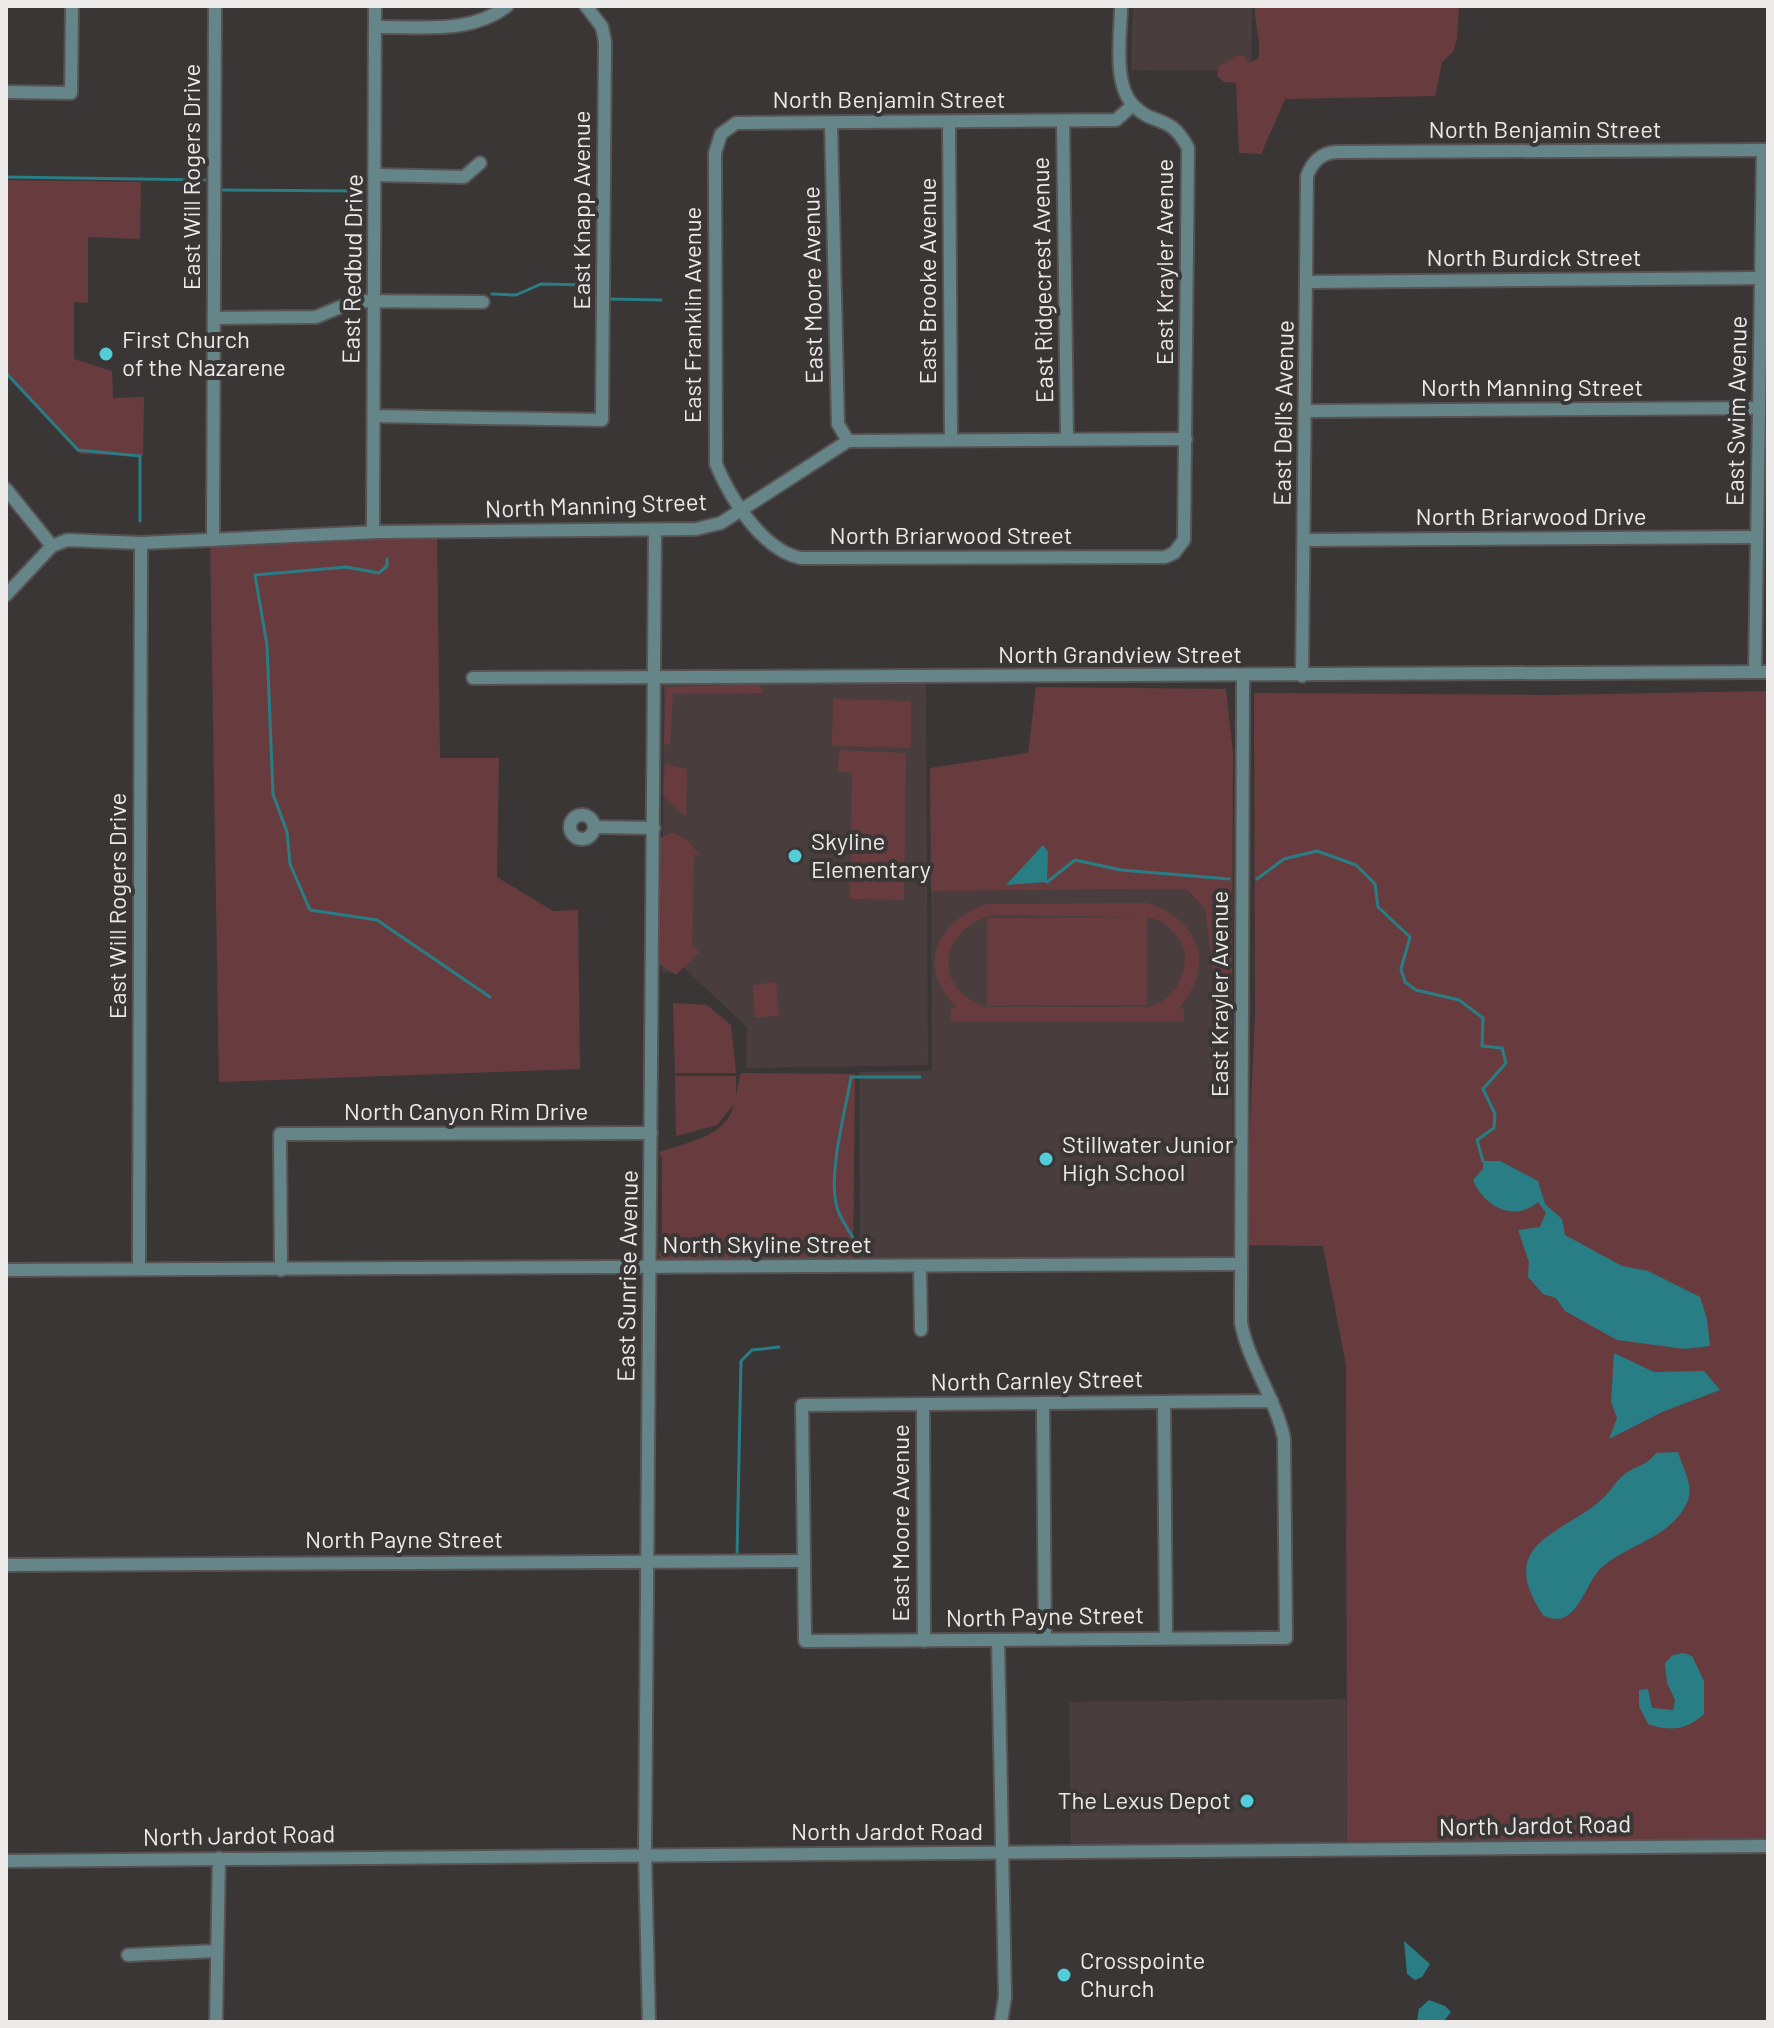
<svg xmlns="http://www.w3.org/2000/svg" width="1774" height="2028" viewBox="0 0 1774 2028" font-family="Barlow,sans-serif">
<rect width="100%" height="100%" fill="#3b3636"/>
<!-- built -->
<g fill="#493d3e">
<path d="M1133 6H1252L1251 71 1131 70Z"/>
<path d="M926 683 928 1065 746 1068 747 1027 684 968 662 974 664 685Z"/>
<path d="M1186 889 1205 909 1219 1022H1232L1233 1257 860 1259 859 1072 932 1071 931 891Z"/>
<path d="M1346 1699 1347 1841 1071 1847 1069 1702Z"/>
</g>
<!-- green -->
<g fill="#683c3f" fill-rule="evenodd">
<path d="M1255 6H1459L1457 39 1453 52 1442 62 1435 96 1285 99 1261 154 1239 153 1236 83 1224 82 1217 76 1219 66 1239 55 1245 56 1248 63 1258 59C1262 41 1254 25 1255 6Z"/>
<path d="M6 180 141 182 140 239 88 237V303L74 302V359L112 371 113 398 144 397 143 456 80 454 6 372Z"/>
<path d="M437 537 440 758H499L497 877 553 911 578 910 580 1069 219 1082 210 540Z"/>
<path d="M760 684 763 693 673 694 670 745 664 744 666 687Z"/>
<path d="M1036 687 1226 689 1233 753 1232 1022H1219L1205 909 1186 889 931 891 930 768 1028 753Z"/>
<path d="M1768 691V1839L1347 1841 1346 1365 1323 1246 1245 1245 1255 1012 1254 693 1551 695Z"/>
<path d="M833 699 911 701V748L832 746Z"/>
<path d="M839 750 906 753 904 900 850 899 852 772H838Z"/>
<path d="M665 764 687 769 686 818 663 795Z"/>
<path d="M672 833 686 839 701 855H694L692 946 699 952 676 975 659 964 660 838Z"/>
<path d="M1148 903C1200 921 1216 965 1179 1008L1184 1009V1021H951V1008L957 1007C914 968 938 918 988 904ZM992 915 1145 917 987 918V1006L1147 1005V917L1163 922 1179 938 1185 951 1184 970 1176 989 1164 1000 1149 1007H986C931 988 939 930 992 915Z"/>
<path d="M776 982 779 1015 755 1018 753 985Z"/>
<path d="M673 1003 707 1005 731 1025 736 1073H675Z"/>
<path d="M741 1073 855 1074 853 1261H661L658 1253 662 1250V1159L659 1152C687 1142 727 1137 734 1104L717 1125 676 1136 675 1076H736V1095Z"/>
</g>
<!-- water -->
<g fill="#297e85">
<path d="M1043 845 1048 852 1047 882 1006 885Z"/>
<path d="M1483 1161H1500L1538 1181 1545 1204 1562 1219 1565 1235 1622 1266 1648 1271 1700 1297 1707 1319 1710 1346 1685 1349 1617 1340 1565 1311 1556 1298 1543 1294 1528 1277 1529 1262 1518 1230 1540 1227 1546 1213 1538 1202C1513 1223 1484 1206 1473 1180L1483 1169Z"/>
<path d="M1614 1353 1654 1372 1704 1371 1720 1390 1662 1412 1609 1439 1617 1418 1611 1402Z"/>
<path d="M1678 1452C1682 1467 1694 1485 1688 1500 1674 1537 1628 1544 1602 1567 1584 1583 1577 1633 1543 1615 1495 1543 1561 1535 1601 1500 1610 1493 1616 1480 1626 1473 1638 1465 1646 1466 1656 1453Z"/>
<path d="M1684 1653 1692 1656 1704 1681V1714C1686 1730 1671 1732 1648 1724L1639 1706V1690L1648 1689 1652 1708 1673 1710 1675 1700 1667 1683 1665 1663 1673 1655Z"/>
<path d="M1404 1941 1430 1964 1422 1977 1415 1980 1407 1974Z"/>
<path d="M1429 2000 1445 2006 1451 2012 1443 2022 1417 2021 1419 2009Z"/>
</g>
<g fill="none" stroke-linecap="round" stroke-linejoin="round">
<!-- stream -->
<g stroke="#297e85" stroke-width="3">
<path d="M6 177 205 180"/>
<path d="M221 190 366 191"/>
<path d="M492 294 516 295 541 284 588 285"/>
<path d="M607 299 661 300"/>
<path d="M6 373 78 450 140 456V521"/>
<path d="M387 559V566L379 573 346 567 255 575 267 645 273 794 287 832 290 864 310 910 377 920 490 997"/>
<path d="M1257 879 1284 859 1317 851 1356 865 1375 884 1378 907 1410 937 1401 969 1405 982 1416 990 1459 1000 1483 1018 1482 1046 1502 1048 1506 1063 1483 1089 1495 1114 1494 1128 1477 1140 1483 1161"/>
<path d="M1047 882 1075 860 1121 870 1229 879"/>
<path d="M858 1249C853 1233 840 1222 836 1204 829 1169 845 1113 851 1077H920"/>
<path d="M737 1555 741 1361 752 1350 779 1347"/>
</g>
<defs>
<g id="minor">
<path d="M1121 6C1121 34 1112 84 1134 106 1155 127 1170 113 1188 148L1184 540 1174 553 1165 557 801 558C763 551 730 498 716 464L715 153 721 134 736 123 1116 120 1133 105"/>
<path d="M375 27C420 26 470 35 507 6"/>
<path d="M6 92 71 93 72 6"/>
<path d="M1063 121 1067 438"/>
<path d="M949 122 951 440"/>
<path d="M831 124 838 424 848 441"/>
<path d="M377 175 464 177 480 163"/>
<path d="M1308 282 1761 278"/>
<path d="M216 318 316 317 355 301 483 302"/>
<path d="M1306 411 1759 408"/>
<path d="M374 416 602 420 605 42 602 27 586 6"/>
<path d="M6 489 52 546"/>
<path d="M373 532 375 6"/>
<path d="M213 540 215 6"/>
<path d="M1304 540 1757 537"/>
<path d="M6 595 52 546 67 540 141 543 378 532 696 529 721 523 848 441 1186 439"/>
<path d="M1755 672 1763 150"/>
<path d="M1302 676 1307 176C1312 162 1321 153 1336 152L1768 150"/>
<path d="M1243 677 1241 1323C1249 1364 1275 1397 1284 1438L1286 1638 805 1641 802 1405 1272 1401"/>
<path d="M473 678 1768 672"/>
<circle cx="582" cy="827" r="12"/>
<path d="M596 827 654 828"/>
<path d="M920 1266 921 1330"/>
<path d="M139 1269 141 543"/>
<path d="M6 1270 1240 1264"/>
<path d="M281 1270 280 1134 651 1133"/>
<path d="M1164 1402 1166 1638"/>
<path d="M1043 1403 1045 1639"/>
<path d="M923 1404 924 1641"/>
<path d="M6 1565 803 1561"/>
<path d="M998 1640 1005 1997 1001 2022"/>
<path d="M6 1861 1768 1846"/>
<path d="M128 1955 216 1951"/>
<path d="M216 2022 219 1858"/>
<path d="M649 2022 645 1855 655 530"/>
</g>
</defs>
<!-- minor casing -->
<use href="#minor" stroke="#575353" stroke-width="16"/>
<!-- minor -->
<use href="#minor" stroke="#658588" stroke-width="12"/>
</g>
<!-- markers -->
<g fill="#52ccd6" stroke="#3b3636" stroke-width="3">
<circle cx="106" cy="354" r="8"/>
<circle cx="795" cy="856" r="8"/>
<circle cx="1046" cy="1159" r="8"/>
<circle cx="1247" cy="1801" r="8"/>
<circle cx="1064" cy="1975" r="8"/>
</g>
<g text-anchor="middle" stroke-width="8" stroke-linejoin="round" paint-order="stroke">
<!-- street labels -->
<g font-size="24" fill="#ece9e9" stroke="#3b3636">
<text x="889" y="108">North Benjamin Street</text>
<text x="1545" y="138">North Benjamin Street</text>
<text transform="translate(192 177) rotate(-90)" y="8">East Will Rogers Drive</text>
<text transform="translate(582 210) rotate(-90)" y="8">East Knapp Avenue</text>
<text x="1534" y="266">North Burdick Street</text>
<text transform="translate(1165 262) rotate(-90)" y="8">East Krayler Avenue</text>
<text transform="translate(353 269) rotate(-89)" y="8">East Redbud Drive</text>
<text transform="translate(1043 280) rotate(-91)" y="8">East Ridgecrest Avenue</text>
<text transform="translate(928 281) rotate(-90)" y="8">East Brooke Avenue</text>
<text transform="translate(813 285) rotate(-91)" y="8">East Moore Avenue</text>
<text transform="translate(693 315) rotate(-90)" y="8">East Franklin Avenue</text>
<text x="1532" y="396">North Manning Street</text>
<text transform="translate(1737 411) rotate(-89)" y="8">East Swim Avenue</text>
<text transform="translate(1284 413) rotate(-89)" y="8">East Dell's Avenue</text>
<text transform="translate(596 506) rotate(-2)" y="8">North Manning Street</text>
<text x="1531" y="525">North Briarwood Drive</text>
<text x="951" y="544">North Briarwood Street</text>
<text x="1120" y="663">North Grandview Street</text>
<text transform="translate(118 906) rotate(-90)" y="8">East Will Rogers Drive</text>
<text transform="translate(1220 994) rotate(-90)" y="8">East Krayler Avenue</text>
<text x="466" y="1120">North Canyon Rim Drive</text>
<text x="767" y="1253">North Skyline Street</text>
<text transform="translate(628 1276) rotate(-89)" y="8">East Sunrise Avenue</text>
<text transform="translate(1037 1381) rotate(-1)" y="8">North Carnley Street</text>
<text transform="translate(901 1523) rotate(-90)" y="8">East Moore Avenue</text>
<text x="404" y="1548">North Payne Street</text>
<text transform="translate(1045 1617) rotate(-1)" y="8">North Payne Street</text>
<text transform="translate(1535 1826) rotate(-1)" y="8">North Jardot Road</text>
<text x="887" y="1840">North Jardot Road</text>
<text transform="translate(239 1836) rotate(-1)" y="8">North Jardot Road</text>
</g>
<!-- poi labels -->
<g font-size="24" fill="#ece9e9" stroke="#3b3636" text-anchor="start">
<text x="122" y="348">First Church<tspan x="122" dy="28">of the Nazarene</tspan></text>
<text x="811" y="850">Skyline<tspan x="811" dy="28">Elementary</tspan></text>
<text x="1062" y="1153">Stillwater Junior<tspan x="1062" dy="28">High School</tspan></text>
<text x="1231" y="1809" text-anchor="end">The Lexus Depot</text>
<text x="1080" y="1969">Crosspointe<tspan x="1080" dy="28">Church</tspan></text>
</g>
</g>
<!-- border -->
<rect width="1774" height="2028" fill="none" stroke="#ece9e9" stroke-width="16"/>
</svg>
